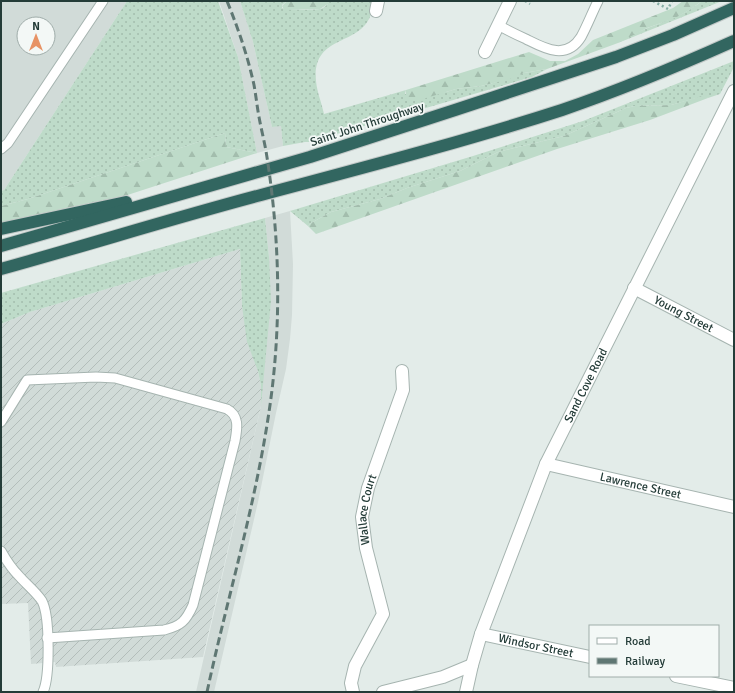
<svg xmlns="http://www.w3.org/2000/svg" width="735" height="693" viewBox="0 0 735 693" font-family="Signika,sans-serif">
<defs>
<pattern id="industrial-furrows" width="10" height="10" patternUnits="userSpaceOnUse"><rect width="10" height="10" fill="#d1dbd8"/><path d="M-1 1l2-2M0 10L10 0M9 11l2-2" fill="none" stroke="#b3bdba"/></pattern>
<pattern id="grass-dots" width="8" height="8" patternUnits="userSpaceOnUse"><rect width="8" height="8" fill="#bedbc9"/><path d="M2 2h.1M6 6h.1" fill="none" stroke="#a3bdad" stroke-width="1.8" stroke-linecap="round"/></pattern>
<pattern id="forest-firs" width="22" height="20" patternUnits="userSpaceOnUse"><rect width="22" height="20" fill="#bedbc9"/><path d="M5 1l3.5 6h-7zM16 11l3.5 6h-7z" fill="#a3bdad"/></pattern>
</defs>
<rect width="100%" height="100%" fill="#e3ece9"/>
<!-- built -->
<g fill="#d1dbd8" fill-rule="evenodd">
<path d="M1 1H127L4 190 1 191ZM24 24H48V48H24Z"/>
<path d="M219 1H240L253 42 272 127 281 125 283 146 257 153 238 57Z"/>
<path d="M290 211 293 264 292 315 290 339 286 369 276 413 258 502 214 692H196L261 406 269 257 265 218Z"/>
</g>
<!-- industrial -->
<path fill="url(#industrial-furrows)" d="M240 249 242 306 258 371 261 386V406L203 657 56 667 55 662 31 664 28 603 1 604V324L30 312Z"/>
<!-- grass -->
<g fill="url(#grass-dots)">
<path d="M127 1H218L238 57 257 153 226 147 225 133 28 199 1 206V191L4 190Z"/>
<path d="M240 1H287L282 5V8C286 10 314 10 319 9 323 9 325 6 328 4V1H371C371 7 372 14 369 19 355 46 312 36 316 81 317 92 322 104 324 114L406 90 405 94 446 92 456 89 481 86 493 83 524 73 547 69 532 77 309 142H305L283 146 281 126 272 127 253 42Z"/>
<path d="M702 1H722L618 43C645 25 676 22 702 1Z"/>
<path d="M734 61V67L720 94 708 98 704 96 671 105 635 106 626 108 564 136 498 152 460 171 407 188 380 199 331 212 311 223 308 226 290 211 473 156 583 121Z"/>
<path d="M265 218 269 257 271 301 261 406V386L258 371 247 342 242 306 240 249 30 312 1 324V293Z"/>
</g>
<!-- forest -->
<g fill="url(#forest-firs)">
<path d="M287 1H328V4L320 9 284 10 282 6Z"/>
<path d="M683 1H702L691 9 675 18 647 28 618 43 547 69 524 73 510 79 481 86 456 89 416 101H410L406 98V90L529 52 550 61H565L578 54 593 40 673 8Z"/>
<path d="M702 96H706L708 98 650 120 557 149 316 234 308 226 311 223 331 212 380 199 407 188 460 171 498 152 564 136 626 108 635 106 671 105Z"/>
<path d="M225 133 226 147 257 153 69 214 1 229V206L28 199Z"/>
</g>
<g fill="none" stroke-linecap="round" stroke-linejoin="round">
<defs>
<g id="service">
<path d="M498 25C507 30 517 35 526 39 544 48 566 61 581 37 587 26 592 13 598 1"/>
<path d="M1 149 8 143 103 1"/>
<path d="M1 422 27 380 96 377 115 378 227 409C240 416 237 429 235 441L193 605C186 621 181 626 164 630L47 638"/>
<path d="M1 551C6 560 12 569 19 576 26 584 36 592 42 601 50 616 50 677 43 692"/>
</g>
<g id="minor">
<path d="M376 11 378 1"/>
<path d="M485 52 510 1"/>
<path id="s1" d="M634 288 734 340"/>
<path id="s2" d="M546 464 734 507"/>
<path id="s3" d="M481 634 590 657"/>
<path d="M676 676 734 688"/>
<path id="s4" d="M353 692 351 683 355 666 383 614 366 548 362 517 368 488 403 390 402 371"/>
<path d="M383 692 443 677 472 665"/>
</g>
<g id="tertiary">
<path id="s5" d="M466 692 472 665 481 634 546 464 734 91"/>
</g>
<g id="motorway">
<path d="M1 229 126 202"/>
<path d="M1 246 310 157 455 110 616 57 673 35 734 8"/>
<path d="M1 269C88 245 174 218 261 195 362 168 463 142 562 110 621 90 678 66 734 41"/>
</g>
</defs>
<!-- service casing -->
<use href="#service" stroke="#a6b4b0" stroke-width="11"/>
<!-- minor casing -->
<use href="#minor" stroke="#a6b4b0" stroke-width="14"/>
<!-- tertiary casing -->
<use href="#tertiary" stroke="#a6b4b0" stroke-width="14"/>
<!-- motorway casing -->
<use href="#motorway" stroke="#c2c8c7" stroke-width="14"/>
<!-- path -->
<g stroke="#86ada5" stroke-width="2.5" stroke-dasharray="2 3" stroke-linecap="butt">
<path d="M525 1 530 4"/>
<path d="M653 1 668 9 672 1"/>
</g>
<!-- service -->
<use href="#service" stroke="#fff" stroke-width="9"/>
<!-- minor -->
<use href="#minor" stroke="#fff" stroke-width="12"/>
<!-- tertiary -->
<use href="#tertiary" stroke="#fff" stroke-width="12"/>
<!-- motorway -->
<use href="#motorway" stroke="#326660" stroke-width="12"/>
<!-- rail -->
<path stroke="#5f7773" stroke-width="3" stroke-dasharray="8 4" stroke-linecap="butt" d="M207 692C227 599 255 507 269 412 282 326 280 237 266 151 264 140 261 128 259 117 257 106 256 96 254 85 248 57 238 28 227 1"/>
</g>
<g text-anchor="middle" stroke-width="3.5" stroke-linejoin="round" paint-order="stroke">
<!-- street labels -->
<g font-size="12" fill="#243c38" stroke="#f3f8f6">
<text transform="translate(367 124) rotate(-18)" y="4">Saint John Throughway</text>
<text dy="4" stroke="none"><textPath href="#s1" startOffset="56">Young Street</textPath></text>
<text dy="4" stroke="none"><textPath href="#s5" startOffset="330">Sand Cove Road</textPath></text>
<text dy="4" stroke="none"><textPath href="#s2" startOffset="97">Lawrence Street</textPath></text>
<text dy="4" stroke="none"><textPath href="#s4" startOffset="193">Wallace Court</textPath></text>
<text dy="4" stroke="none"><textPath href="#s3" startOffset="56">Windsor Street</textPath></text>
</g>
</g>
<!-- border -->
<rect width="735" height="693" fill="none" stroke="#243c38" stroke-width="4"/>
<!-- legend -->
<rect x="589" y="625" width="130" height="52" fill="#f3f8f6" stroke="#a0adaa"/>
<rect x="597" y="638" width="20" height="6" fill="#ffffff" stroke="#a0adaa"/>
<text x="625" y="645" font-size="12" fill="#243c38">Road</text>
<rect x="597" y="658" width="20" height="6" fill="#5f7773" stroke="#a0adaa"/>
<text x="625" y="665" font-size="12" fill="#243c38">Railway</text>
<!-- north arrow -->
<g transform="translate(36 36)"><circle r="19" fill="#f3f8f6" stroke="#a0adaa"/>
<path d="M0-3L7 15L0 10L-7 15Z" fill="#e79365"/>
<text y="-6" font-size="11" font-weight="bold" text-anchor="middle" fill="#243c38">N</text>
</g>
</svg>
